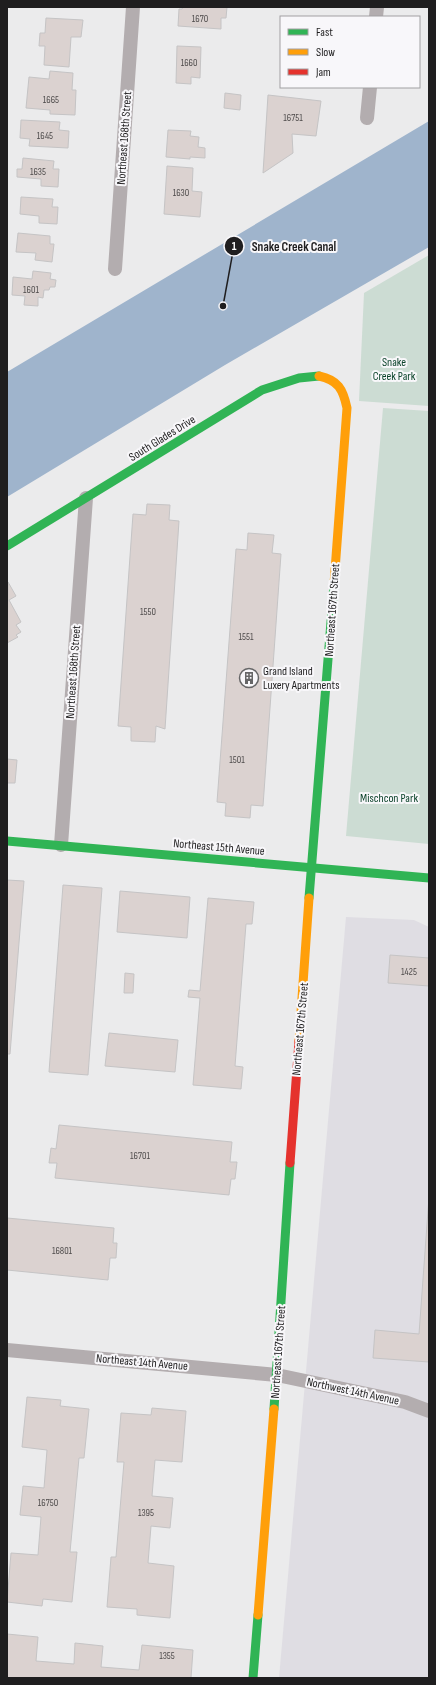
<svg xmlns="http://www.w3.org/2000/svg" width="436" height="1685" viewBox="0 0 436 1685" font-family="'Sofia Sans Condensed',sans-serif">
<rect width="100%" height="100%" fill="#ebebec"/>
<!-- built -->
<path fill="#dfdde3" d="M346 917 414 920 429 927V1678H279Z"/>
<!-- green -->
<g fill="#ccdcd3">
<path d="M429 255V406L359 401 364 293Z"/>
<path d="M383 408 429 411V844L346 836Z"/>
</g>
<!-- water -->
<path fill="#9fb4cc" d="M429 121V247L225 365 7 497V372Z"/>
<!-- building -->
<g fill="#dbd2d0" stroke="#c5c4c5">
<path d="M183 7H227L226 18H221V29L178 26 179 9H182Z"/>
<path d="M46 18 83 20 81 37H71L69 67 44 65 45 46H39L40 33H45Z"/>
<path d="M177 46 201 47 200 78 191 77V84L176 83Z"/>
<path d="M50 71 73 73 72 90H76L75 115 50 114V110L26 108 29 77 49 79Z"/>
<path d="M225 93 241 95 240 110 224 108Z"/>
<path d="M268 95 321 101 316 136 292 134 293 153 263 173Z"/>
<path d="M21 120 60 122 59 130 69 131 68 148 29 146 30 139 20 138Z"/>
<path d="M168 130 191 131 190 136 199 137 198 147 205 148V158L190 157V159L166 157Z"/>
<path d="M23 158 54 161 53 169H59L58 187 41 186V179L17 177V169H22Z"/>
<path d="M167 166 193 168 192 191 202 192 200 217 164 214Z"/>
<path d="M21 197 53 199 52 207H58L57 224 39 223V216L20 214Z"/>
<path d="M18 233 50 236V244H54L52 262 35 260 36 253 16 252Z"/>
<path d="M33 271 51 273 50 279 56 280 55 287H50L49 290H44L43 298 38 297V306L24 305 25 296 12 295 13 277 32 279Z"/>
<path d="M147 504 170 505 169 520 179 521 165 729 156 726 155 742 131 741V727L118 726 133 514 146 515Z"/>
<path d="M248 533 274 535 272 553 281 554 263 806 251 805 250 818 225 816 226 803 217 802 236 549 247 550Z"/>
<path d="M8 582 16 596 9 600 21 622 16 625 21 632 16 635 18 637 7 643Z"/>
<path d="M7 759 17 760 15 783H7Z"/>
<path d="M7 880 24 881 10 1054H7Z"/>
<path d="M63 885 102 888 88 1075 49 1072Z"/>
<path d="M120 891 190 897 187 938 117 932Z"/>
<path d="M208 898 254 902 252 924H246L235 1066 243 1067 241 1089 193 1085 200 998 188 997 189 990 200 991Z"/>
<path d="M390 955 429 958V986L388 983Z"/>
<path d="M125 973 134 974 133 993H124Z"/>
<path d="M109 1033 178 1040 175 1072 105 1066Z"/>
<path d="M59 1125 232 1142 230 1162H237L235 1179H231L229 1195 55 1178 57 1163H49L51 1148 56 1149Z"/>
<path d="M429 1197V1362L373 1358 375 1330 419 1334Z"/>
<path d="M7 1218 114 1228 113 1243H117L116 1258H110L108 1280 7 1270Z"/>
<path d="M27 1397 61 1400 60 1406 89 1409 84 1458H79L70 1552H77L72 1602 43 1599 42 1606 7 1602 11 1553 38 1555 41 1517 20 1515 23 1486 44 1488 47 1450 22 1447Z"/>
<path d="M152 1408 186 1411 182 1462 155 1460 152 1496 173 1498 170 1528 151 1526 148 1563 174 1566 170 1618 137 1615V1609L107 1607 111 1557H116L124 1462H117L121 1413 151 1415Z"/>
<path d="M7 1634 38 1637 36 1661 74 1664 75 1643 103 1646 101 1667 139 1670 142 1645 193 1650 191 1678H7Z"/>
</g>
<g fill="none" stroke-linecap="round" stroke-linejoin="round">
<!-- street -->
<g stroke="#b3adaf" stroke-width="14">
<path d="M376 17 377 7"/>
<path d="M367 118 370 87"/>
<path d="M115 269 133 7"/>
<path d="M61 845 86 498"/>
<path d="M7 1350 277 1375 405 1402 429 1411"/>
</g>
<!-- fast -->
<g stroke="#30b455" stroke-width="9">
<path d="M7 546 262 390 299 378 319 376"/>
<path d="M7 841 429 878"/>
<path d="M309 898 334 584"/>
<path d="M274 1409 290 1163"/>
<path d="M253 1678 258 1615"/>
</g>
<!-- slow -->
<g stroke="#ff9f0a" stroke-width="9">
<path d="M319 376C338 380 343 389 347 408L334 584"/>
<path d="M299 1041 309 898"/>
<path d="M258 1615 274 1409"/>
</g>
<!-- jam -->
<path stroke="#e5322d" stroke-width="9" d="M290 1163 299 1041"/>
</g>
<!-- icons -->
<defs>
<symbol id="building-ring" viewBox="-11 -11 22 22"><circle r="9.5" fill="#f8f7fa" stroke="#666667" stroke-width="1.5"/><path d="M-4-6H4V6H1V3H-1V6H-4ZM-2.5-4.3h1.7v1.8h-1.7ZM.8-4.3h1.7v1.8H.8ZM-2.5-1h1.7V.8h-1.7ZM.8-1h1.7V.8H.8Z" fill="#666667"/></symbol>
</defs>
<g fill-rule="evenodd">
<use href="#building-ring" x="238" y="667" width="22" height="22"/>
</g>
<g text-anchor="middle" stroke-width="4" stroke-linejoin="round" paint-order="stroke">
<!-- number labels -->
<g font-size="10" fill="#4f4c4c">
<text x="200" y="22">1670</text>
<text x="189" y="66">1660</text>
<text x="51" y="103">1665</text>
<text x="293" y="121">16751</text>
<text x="45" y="139">1645</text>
<text x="38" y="175">1635</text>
<text x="181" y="196">1630</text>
<text x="31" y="293">1601</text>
<text x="148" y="615">1550</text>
<text x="246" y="640">1551</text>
<text x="237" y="763">1501</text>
<text x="409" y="975">1425</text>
<text x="140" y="1159">16701</text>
<text x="62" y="1254">16801</text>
<text x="48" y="1506">16750</text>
<text x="146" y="1516">1395</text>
<text x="167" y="1659">1355</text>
</g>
<!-- street labels -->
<g font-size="12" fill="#1f1e1f" stroke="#f8f7fa">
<text transform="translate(124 138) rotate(-86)" y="4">Northeast 168th Street</text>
<text transform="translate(162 438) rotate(-32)" y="4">South Glades Drive</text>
<text transform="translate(332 610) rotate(-86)" y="4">Northeast 167th Street</text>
<text transform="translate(73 672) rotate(-86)" y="4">Northeast 168th Street</text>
<text transform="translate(219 847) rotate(5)" y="4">Northeast 15th Avenue</text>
<text transform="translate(300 1029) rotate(-85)" y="4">Northeast 167th Street</text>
<text transform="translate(278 1352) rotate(-86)" y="4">Northeast 167th Street</text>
<text transform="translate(142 1362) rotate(5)" y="4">Northeast 14th Avenue</text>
<text transform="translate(353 1391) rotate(12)" y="4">Northwest 14th Avenue</text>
</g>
<!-- park labels -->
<g font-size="12" fill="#0b432a" stroke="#f8f7fa">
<text x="394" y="366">Snake<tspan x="394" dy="14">Creek Park</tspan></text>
<text x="389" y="802">Mischcon Park</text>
</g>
<!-- poi labels -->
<g font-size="12" fill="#1f1e1f" stroke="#f8f7fa" text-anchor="start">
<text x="263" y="675">Grand Island<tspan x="263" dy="14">Luxery Apartments</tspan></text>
</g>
</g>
<!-- callouts -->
<path fill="none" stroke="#1f1e1f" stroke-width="1.5" d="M223 306L234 246"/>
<g fill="#1f1e1f" stroke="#f8f7fa" stroke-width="1.5">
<circle cx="223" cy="306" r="4"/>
<circle cx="234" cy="246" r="10"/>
</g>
<g font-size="12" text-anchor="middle" font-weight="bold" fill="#fff">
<text x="234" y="250">1</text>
</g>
<g font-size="13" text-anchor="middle" font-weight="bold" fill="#1f1e1f" stroke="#f8f7fa" stroke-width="4" stroke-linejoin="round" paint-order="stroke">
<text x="294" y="251">Snake Creek Canal</text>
</g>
<!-- border -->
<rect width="436" height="1685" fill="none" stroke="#1f1e1f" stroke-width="16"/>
<!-- legend -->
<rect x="280" y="16" width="140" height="72" fill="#f8f7fa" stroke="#a1a0a2"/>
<rect x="288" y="29" width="20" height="6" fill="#30b455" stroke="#a1a0a2"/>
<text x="316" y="36" font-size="12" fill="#1f1e1f">Fast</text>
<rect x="288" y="49" width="20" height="6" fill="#ff9f0a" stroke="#a1a0a2"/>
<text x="316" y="56" font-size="12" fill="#1f1e1f">Slow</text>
<rect x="288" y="69" width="20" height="6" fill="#e5322d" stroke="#a1a0a2"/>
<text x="316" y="76" font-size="12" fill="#1f1e1f">Jam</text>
</svg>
